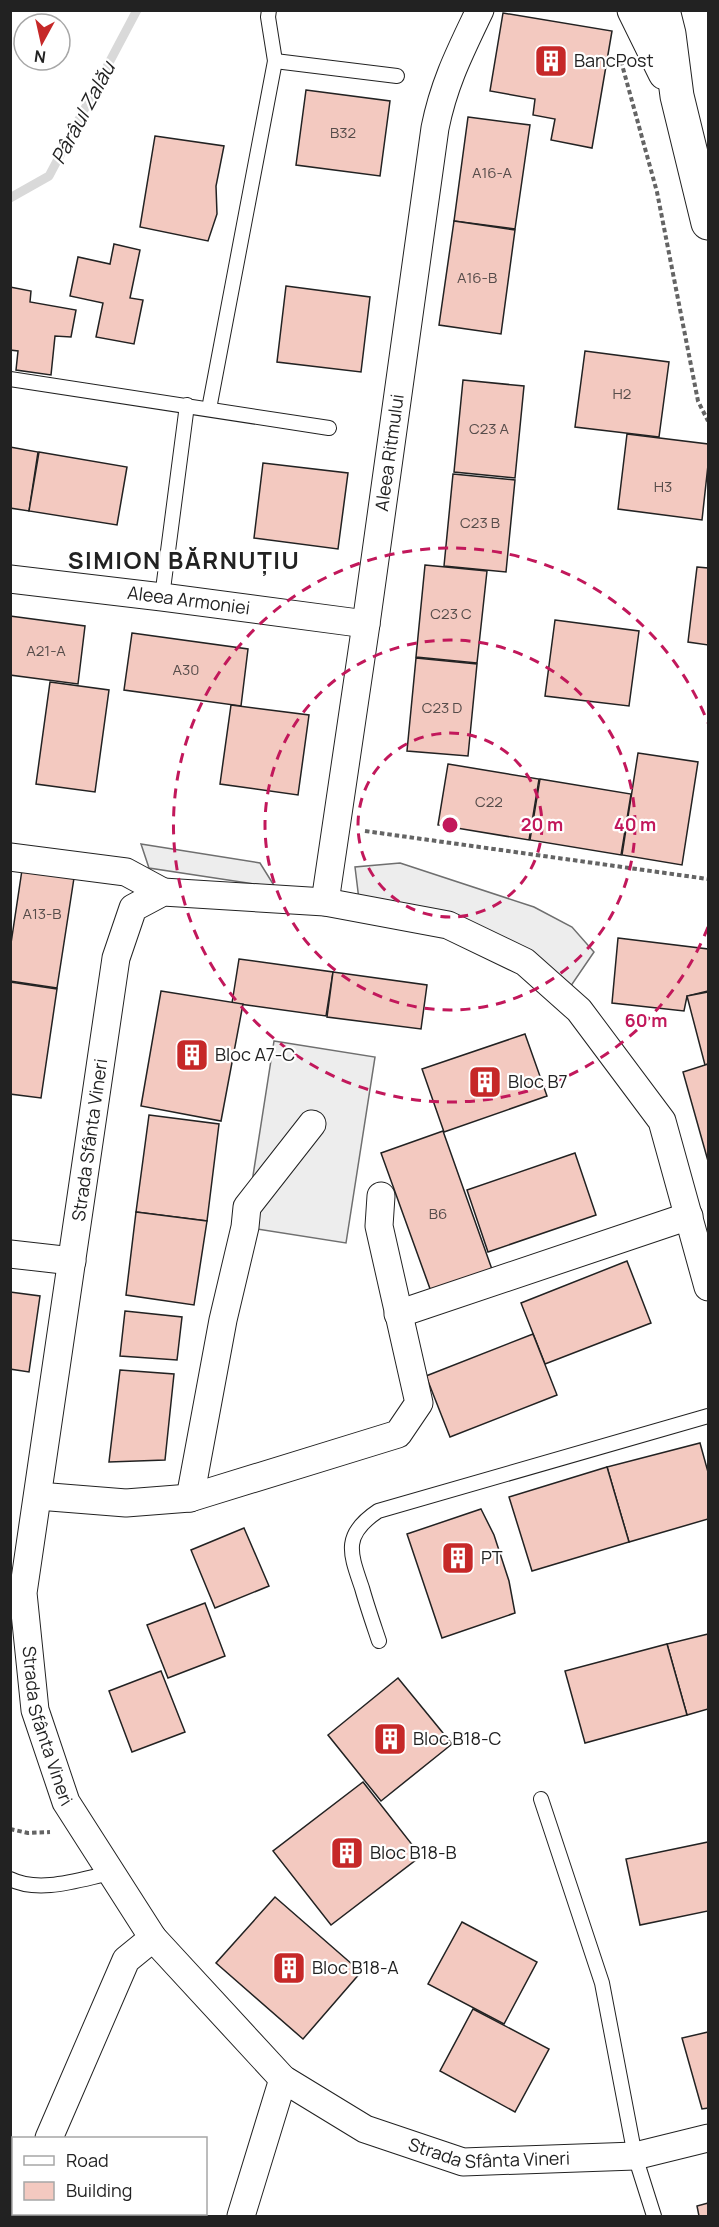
<svg xmlns="http://www.w3.org/2000/svg" width="719" height="2227" viewBox="0 0 719 2227" font-family="Manrope,sans-serif">
<rect width="100%" height="100%" fill="#fff"/>
<!-- parking -->
<g fill="#ededed" stroke="#6f6f6f" stroke-width="1.5">
<path d="M141 844 260 863 275 887 149 868Z"/>
<path d="M400 863 534 907 572 927 594 952 564 996 501 951 360 908 355 867Z"/>
<path d="M274 1041 375 1057 346 1243 245 1227Z"/>
</g>
<g fill="none" stroke-linecap="round" stroke-linejoin="round">
<!-- stream -->
<path stroke="#d9d9d9" stroke-width="9" d="M10 198 49 176 137 10"/>
</g>
<!-- building -->
<g fill="#f3c9c0" stroke="#222" stroke-width="1.5">
<path d="M503 13 612 31 592 148 551 140 555 119 533 115 535 99 490 91Z"/>
<path d="M306 90 390 101 380 176 296 165Z"/>
<path d="M468 117 530 125 515 229 454 221Z"/>
<path d="M155 136 224 146 216 186 217 214 208 241 140 227Z"/>
<path d="M454 221 515 230 501 334 439 325Z"/>
<path d="M114 244 140 250 130 298 143 300 134 344 96 337 103 303 70 296 78 257 110 264Z"/>
<path d="M286 286 370 297 361 372 277 362Z"/>
<path d="M10 287 31 291 30 302 76 310 71 337 55 336 51 375 16 370 18 351 10 350Z"/>
<path d="M585 351 669 362 659 437 575 427Z"/>
<path d="M463 380 524 386 515 478 454 472Z"/>
<path d="M627 434 708 444V465L702 520 618 509Z"/>
<path d="M10 447 38 452 29 511 10 508Z"/>
<path d="M39 452 127 467 117 525 29 511Z"/>
<path d="M263 463 348 473 338 549 254 538Z"/>
<path d="M453 474 515 480 506 572 444 566Z"/>
<path d="M425 565 487 571 477 663 416 657Z"/>
<path d="M697 567 708 568V645L688 642Z"/>
<path d="M10 616 85 626 78 684 10 675Z"/>
<path d="M555 620 639 631 629 706 545 696Z"/>
<path d="M132 633 248 649 241 706 124 690Z"/>
<path d="M416 658 477 664 468 756 407 751Z"/>
<path d="M50 682 109 690 95 792 36 784Z"/>
<path d="M231 705 309 715 298 795 220 784Z"/>
<path d="M638 753 698 762 682 865 622 855Z"/>
<path d="M448 764 539 779 529 840 438 825Z"/>
<path d="M540 779 631 794 621 855 530 840Z"/>
<path d="M22 870 74 878 57 988 10 981V950Z"/>
<path d="M618 938 708 949V991L687 996 684 1011 612 1003Z"/>
<path d="M239 959 333 972 326 1016 232 1003Z"/>
<path d="M333 972 427 985 421 1029 327 1017Z"/>
<path d="M10 982 57 989 41 1098 10 1094Z"/>
<path d="M161 991 243 1004 221 1121 141 1106Z"/>
<path d="M708 992V1064L705 1065 687 996Z"/>
<path d="M525 1034 547 1096 444 1132 422 1069Z"/>
<path d="M708 1064V1161L683 1072Z"/>
<path d="M149 1115 219 1124 207 1221 136 1212Z"/>
<path d="M443 1131 494 1275 433 1297 381 1153Z"/>
<path d="M575 1153 596 1215 488 1252 467 1190Z"/>
<path d="M136 1212 207 1221 194 1305 126 1295Z"/>
<path d="M627 1261 651 1323 545 1364 521 1303Z"/>
<path d="M10 1292 40 1296 29 1372 10 1369Z"/>
<path d="M125 1311 182 1317 177 1360 120 1356Z"/>
<path d="M533 1334 557 1395 450 1437 426 1376Z"/>
<path d="M120 1370 174 1374 165 1460 109 1462Z"/>
<path d="M700 1443 708 1472V1519L629 1542 607 1467Z"/>
<path d="M607 1467 629 1542 532 1571 509 1497Z"/>
<path d="M481 1509 494 1535 509 1581 515 1613 442 1638 407 1534Z"/>
<path d="M244 1528 269 1586 215 1608 191 1550Z"/>
<path d="M205 1603 225 1656 168 1678 147 1625Z"/>
<path d="M708 1634V1709L687 1715 667 1644Z"/>
<path d="M667 1644 687 1715 585 1743 565 1671Z"/>
<path d="M161 1671 185 1732 132 1752 109 1691Z"/>
<path d="M398 1678 452 1744 381 1801 328 1735Z"/>
<path d="M363 1782 421 1856 331 1925 273 1851Z"/>
<path d="M708 1842V1911L640 1925 626 1859Z"/>
<path d="M275 1897 361 1972 303 2039 216 1963Z"/>
<path d="M462 1922 537 1962 504 2024 428 1984Z"/>
<path d="M473 2009 549 2049 515 2112 440 2071Z"/>
<path d="M708 2032V2108L702 2109 682 2038Z"/>
<path d="M708 2203V2216H699L697 2206Z"/>
</g>
<g fill="none" stroke-linecap="round" stroke-linejoin="round">
<defs>
<g id="service">
<path d="M275 61 397 76"/>
<path d="M10 379 329 428"/>
<path d="M209 409 275 61 268 17 269 10"/>
<path d="M162 597 187 405"/>
<path d="M379 1641C373 1623 367 1606 362 1588 350 1553 342 1535 378 1511L708 1416"/>
<path d="M541 1799 602 1983 635 2156 654 2216"/>
<path d="M10 1879C40 1894 81 1879 111 1873"/>
</g>
<g id="minor">
<path id="s1" d="M10 579 162 597 366 624"/>
<path d="M10 857 126 872 163 892"/>
<path id="s2" d="M325 902 366 624 435 128C444 83 460 52 480 10"/>
<path d="M10 1254 72 1261"/>
<path id="s3" d="M708 1287 662 1121 579 1010 525 962 448 925 325 902 163 892 133 908 116 958 23 1593 35 1710 66 1802 153 1938 283 2079 365 2129 463 2162 635 2156 708 2138"/>
<path d="M398 1314 689 1216"/>
<path d="M38 1496 126 1503 190 1498 398 1434 419 1403 379 1226 381 1196"/>
<path d="M190 1498 223 1320 245 1227 247 1207 312 1124"/>
<path d="M49 2138 126 1960 153 1938"/>
<path d="M15 2216 16 2214"/>
<path d="M241 2216 283 2079"/>
</g>
<g id="tertiary">
<path d="M634 10 665 73"/>
<path d="M663 10 669 34 677 96 708 223"/>
</g>
</defs>
<!-- service casing -->
<use href="#service" stroke="#222" stroke-width="16"/>
<!-- minor casing -->
<use href="#minor" stroke="#222" stroke-width="29"/>
<!-- tertiary casing -->
<use href="#tertiary" stroke="#222" stroke-width="35"/>
<!-- path -->
<g stroke="#646464" stroke-width="4" stroke-dasharray="4.5 3" stroke-linecap="butt">
<path d="M621 61 657 192 698 401 708 421"/>
<path d="M365 831 708 879"/>
<path d="M10 1829 28 1833 50 1832"/>
</g>
<!-- service -->
<use href="#service" stroke="#fff" stroke-width="14"/>
<!-- minor -->
<use href="#minor" stroke="#fff" stroke-width="27"/>
<!-- tertiary -->
<use href="#tertiary" stroke="#fff" stroke-width="33"/>
</g>
<!-- distance rings -->
<g fill="none" stroke="#c2185b" stroke-width="3" stroke-dasharray="10 8">
<circle cx="450" cy="825" r="92"/>
<circle cx="450" cy="825" r="185"/>
<path d="M708 927A277 277 0 1 1 708 723"/>
</g>
<!-- icons -->
<defs>
<symbol id="building-square" viewBox="-11 -11 22 22"><rect x="-9" y="-9" width="18" height="18" rx="4" fill="#c62828" stroke="#fff"/><path d="M-4-6H4V6H1V3H-1V6H-4ZM-2.5-4.3h1.7v1.8h-1.7ZM.8-4.3h1.7v1.8H.8ZM-2.5-1h1.7V.8h-1.7ZM.8-1h1.7V.8H.8Z" fill="#fff"/></symbol>
</defs>
<g fill-rule="evenodd">
<use href="#building-square" x="532" y="42" width="38" height="38"/>
<use href="#building-square" x="173" y="1036" width="38" height="38"/>
<use href="#building-square" x="466" y="1063" width="38" height="38"/>
<use href="#building-square" x="439" y="1539" width="38" height="38"/>
<use href="#building-square" x="371" y="1720" width="38" height="38"/>
<use href="#building-square" x="328" y="1834" width="38" height="38"/>
<use href="#building-square" x="270" y="1949" width="38" height="38"/>
</g>
<g text-anchor="middle" stroke-width="4.5" stroke-linejoin="round" paint-order="stroke">
<!-- number labels -->
<g font-size="15" fill="#564c4a">
<text x="343" y="138">B32</text>
<text x="492" y="178">A16-A</text>
<text x="477" y="283">A16-B</text>
<text x="622" y="399">H2</text>
<text x="489" y="434">C23 A</text>
<text x="663" y="492">H3</text>
<text x="480" y="528">C23 B</text>
<text x="451" y="619">C23 C</text>
<text x="46" y="656">A21-A</text>
<text x="186" y="675">A30</text>
<text x="442" y="713">C23 D</text>
<text x="489" y="807">C22</text>
<text x="42" y="919">A13-B</text>
<text x="438" y="1219">B6</text>
</g>
<!-- poi labels -->
<g font-size="18" fill="#222" stroke="#fff" text-anchor="start">
<text x="574" y="67">BancPost</text>
<text x="215" y="1061">Bloc A7-C</text>
<text x="508" y="1088">Bloc B7</text>
<text x="481" y="1564">PT</text>
<text x="413" y="1745">Bloc B18-C</text>
<text x="370" y="1859">Bloc B18-B</text>
<text x="312" y="1974">Bloc B18-A</text>
</g>
<!-- street labels -->
<g font-size="18" fill="#222" stroke="#fff">
<text dy="6" stroke="none"><textPath href="#s2" startOffset="454">Aleea Ritmului</textPath></text>
<text dy="6" stroke="none"><textPath href="#s1" startOffset="180">Aleea Armoniei</textPath></text>
<text transform="translate(90 1140) rotate(-82)" y="6">Strada Sfânta Vineri</text>
<text dy="6" stroke="none"><textPath href="#s3" startOffset="1620">Strada Sfânta Vineri</textPath></text>
<text dy="6" stroke="none"><textPath href="#s3" startOffset="2277">Strada Sfânta Vineri</textPath></text>
</g>
<!-- water labels -->
<g font-size="20" font-style="italic" fill="#222" stroke="#fff">
<text transform="translate(83 113) rotate(-62)" y="7">Pârâul Zalău</text>
</g>
<!-- district labels -->
<g font-size="24" font-weight="bold" letter-spacing="1.5" fill="#222" stroke="#fff">
<text x="184" y="569">SIMION BĂRNUȚIU</text>
</g>
</g>
<circle cx="450" cy="825" r="9" fill="#c2185b" stroke="#fff" stroke-width="3"/>
<g font-size="18" text-anchor="middle" font-weight="bold" fill="#c2185b" stroke="#fff" stroke-width="4.5" stroke-linejoin="round" paint-order="stroke">
<text x="542" y="831">20 m</text>
<text x="635" y="831">40 m</text>
<text x="646" y="1027">60 m</text>
</g>
<!-- border -->
<rect width="719" height="2227" fill="none" stroke="#222222" stroke-width="24"/>
<!-- legend -->
<rect x="12" y="2137" width="195" height="78" fill="#ffffff" stroke="#a7a7a7" stroke-width="1.5"/>
<rect x="24" y="2156" width="30" height="9" fill="#ffffff" stroke="#a7a7a7" stroke-width="1.5"/>
<text x="66" y="2167" font-size="18" fill="#222222">Road</text>
<rect x="24" y="2182" width="30" height="18" fill="#f3c9c0" stroke="#a7a7a7" stroke-width="1.5"/>
<text x="66" y="2197" font-size="18" fill="#222222">Building</text>
<!-- north arrow -->
<g transform="translate(42 42) rotate(188)"><circle r="28" fill="#ffffff" stroke="#a7a7a7" stroke-width="1.5"/>
<path d="M0-4.5L10 22L0 15L-10 22Z" fill="#c62828"/>
<text y="-9" font-size="16" font-weight="bold" text-anchor="middle" fill="#222222">N</text>
</g>
</svg>
